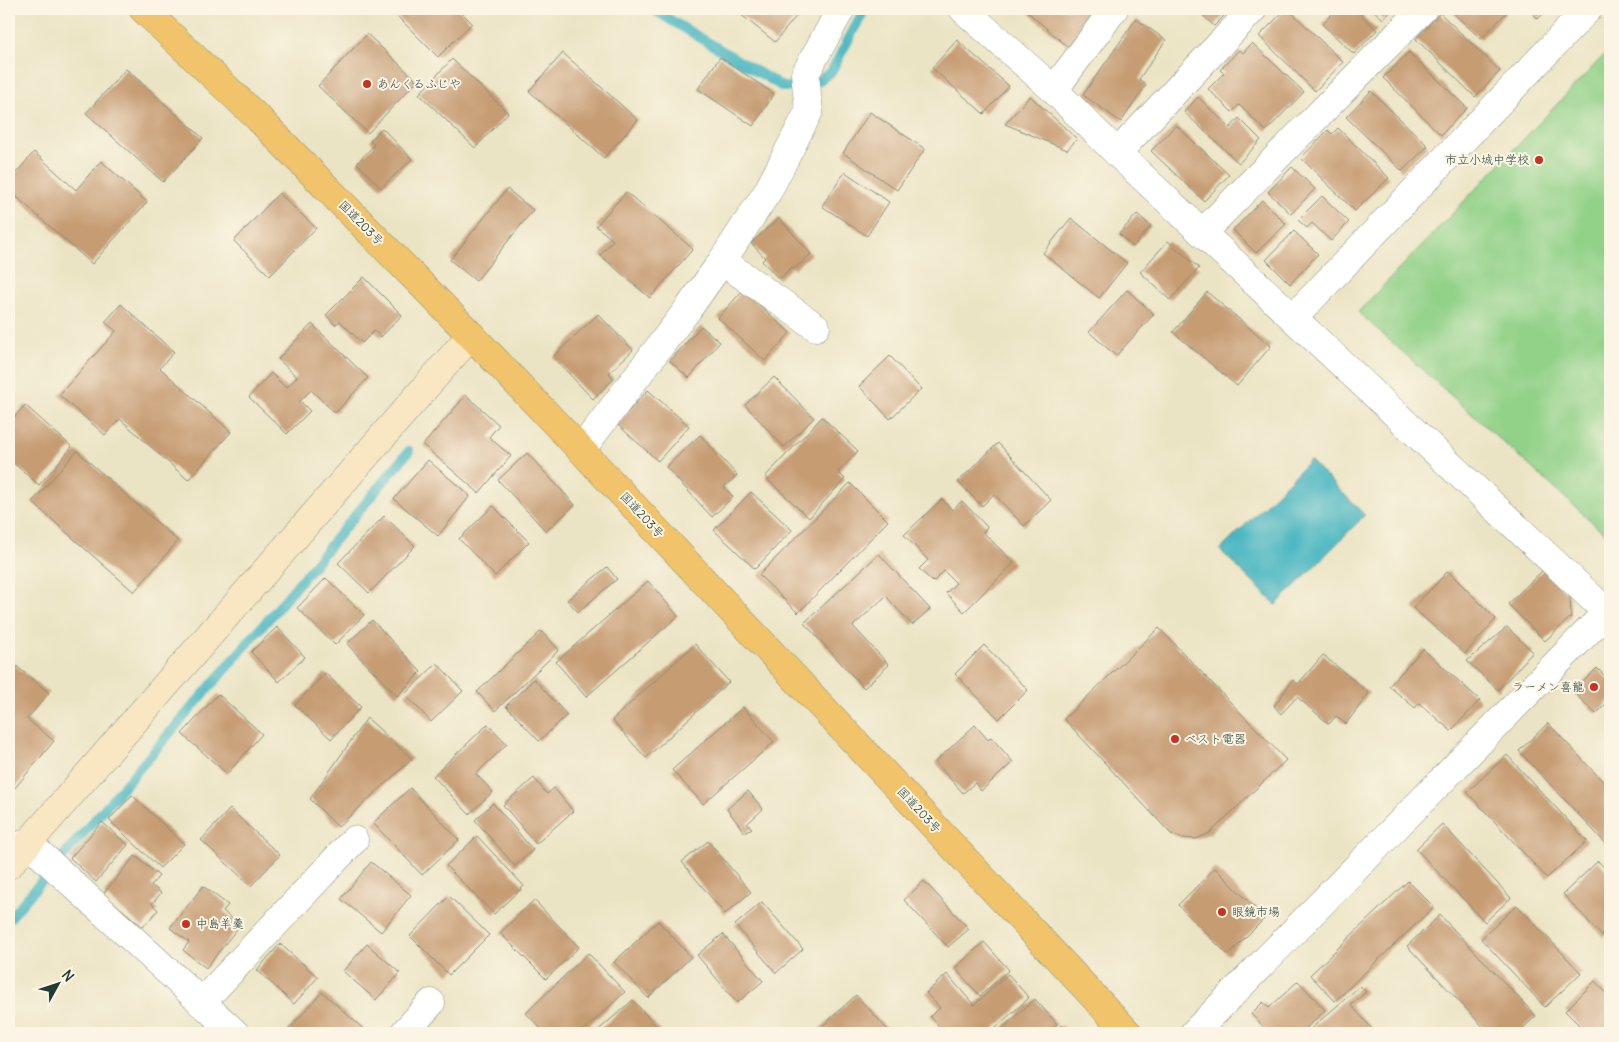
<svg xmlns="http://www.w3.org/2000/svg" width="1619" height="1042" viewBox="0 0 1619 1042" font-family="Delius,'Klee One',sans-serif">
<rect width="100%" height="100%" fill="#fcf5e5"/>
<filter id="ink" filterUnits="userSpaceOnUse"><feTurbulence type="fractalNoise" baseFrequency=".02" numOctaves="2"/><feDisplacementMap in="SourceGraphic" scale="10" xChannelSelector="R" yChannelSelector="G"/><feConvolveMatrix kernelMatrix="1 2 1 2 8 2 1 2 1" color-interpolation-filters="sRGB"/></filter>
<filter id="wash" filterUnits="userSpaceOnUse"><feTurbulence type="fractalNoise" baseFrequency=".0096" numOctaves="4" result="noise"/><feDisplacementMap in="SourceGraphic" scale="20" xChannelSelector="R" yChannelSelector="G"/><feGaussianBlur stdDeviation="1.12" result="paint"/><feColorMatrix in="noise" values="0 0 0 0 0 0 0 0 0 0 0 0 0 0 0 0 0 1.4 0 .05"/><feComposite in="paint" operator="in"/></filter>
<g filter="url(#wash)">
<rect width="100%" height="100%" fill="#ebe4c4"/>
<!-- green -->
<path fill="#91d188" stroke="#58875e" d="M1610 49V538L1358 312Z"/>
<!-- water -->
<path fill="#47b6c1" stroke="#337a7a" d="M1310 460 1365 515 1276 605 1220 550Z"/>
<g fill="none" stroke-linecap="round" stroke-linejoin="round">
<!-- stream -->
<g stroke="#47b6c1" stroke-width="10">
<path d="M652 9 783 87 811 86 831 72 865 9"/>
<path d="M9 919 277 609 409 451"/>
</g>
</g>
<g id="blocks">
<!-- building -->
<g fill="#c69c73">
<path d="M390 9H458L472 23 438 57Z"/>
<path d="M734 9H802L775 42Z"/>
<path d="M1024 9H1102L1068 47Z"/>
<path d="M1196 9H1231L1214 26Z"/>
<path d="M1286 9H1288L1343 62 1315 91 1259 36Z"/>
<path d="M1337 9H1355L1377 30 1354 54 1322 24Z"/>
<path d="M1372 9H1394L1383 19Z"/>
<path d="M1449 9H1503L1506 13 1481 39Z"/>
<path d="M1528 9H1548L1538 19Z"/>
<path d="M1440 13 1500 71 1475 97 1416 39Z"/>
<path d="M1136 19 1166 40 1139 79 1146 85 1121 122 1083 95Z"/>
<path d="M367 34 417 81 368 133 318 86Z"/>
<path d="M957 40 1009 86 984 114 932 68Z"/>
<path d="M1252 43 1304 92 1266 131 1239 105 1232 112 1208 89 1224 73 1220 70 1239 50 1243 53Z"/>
<path d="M1409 52 1467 108 1441 135 1383 78Z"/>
<path d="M563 53 638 120 604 158 529 91Z"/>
<path d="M720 57 774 94 753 126 698 89Z"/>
<path d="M452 59 508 113 475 148 419 94Z"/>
<path d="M126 69 203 138 163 182 86 113Z"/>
<path d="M1371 91 1428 146 1402 171 1346 117Z"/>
<path d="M1030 96 1077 139 1067 150 1005 124Z"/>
<path d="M1198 97 1230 128 1239 118 1261 140 1239 163 1184 112Z"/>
<path d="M870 112 925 149 897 190 843 153Z"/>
<path d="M1176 125 1229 175 1204 201 1151 151Z"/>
<path d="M382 128 412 159 381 188 357 163 374 145 370 141Z"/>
<path d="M1338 128 1389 178 1355 211 1301 158 1328 130 1332 134Z"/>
<path d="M34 152 76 190 101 161 147 202 92 264 9 190V181Z"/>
<path d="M1292 167 1315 189 1291 214 1268 192Z"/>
<path d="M845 172 889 202 867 236 822 206Z"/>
<path d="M507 189 533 210 476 281 450 260Z"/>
<path d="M626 192 693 249 650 298 600 255 613 240 596 226Z"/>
<path d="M279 193 316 228 270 276 234 241Z"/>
<path d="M1322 196 1349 222 1331 241 1312 223 1307 228 1298 220Z"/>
<path d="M1262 200 1286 224 1256 253 1233 230Z"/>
<path d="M1137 214 1151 226 1133 247 1119 234Z"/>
<path d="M779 218 811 254 794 269 792 267 779 279 762 261 765 258 751 243Z"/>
<path d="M1071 218 1127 263 1099 298 1043 253Z"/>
<path d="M1294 231 1318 254 1290 284 1266 260Z"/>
<path d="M1168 241 1199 268 1170 300 1140 272Z"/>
<path d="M364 277 402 315 381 337 374 331 362 343 340 321 335 325 326 315Z"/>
<path d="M743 290 790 333 765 361 718 318Z"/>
<path d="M1127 290 1154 314 1116 356 1089 332Z"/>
<path d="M1207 292 1271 346 1237 386 1173 332Z"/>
<path d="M121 304 174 352 160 368 231 432 188 480 120 419 105 435 59 395 116 331 105 322Z"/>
<path d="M598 314 633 350 609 373 614 379 593 399 553 357Z"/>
<path d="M312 324 368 378 335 413 311 390 300 401 310 411 287 434 249 397 271 373 286 388 297 377 278 359Z"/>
<path d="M701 326 720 342 689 378 670 361Z"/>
<path d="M890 356 921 389 890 419 859 386Z"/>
<path d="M774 377 814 418 784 447 745 405Z"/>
<path d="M648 390 689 426 658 461 617 424Z"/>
<path d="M466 395 499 425 489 437 511 456 479 493 423 445Z"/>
<path d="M25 405 72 447 39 485 9 459V423Z"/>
<path d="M822 417 858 451 838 472 845 479 809 518 765 477Z"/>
<path d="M700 435 737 475 724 487 733 497 712 517 666 467Z"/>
<path d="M998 443 1051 500 1024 526 994 494 982 506 958 482Z"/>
<path d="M77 451 178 541 134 592 32 502Z"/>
<path d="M527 453 575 505 546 531 498 480Z"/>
<path d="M428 460 470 496 438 536 394 499Z"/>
<path d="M850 483 888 521 798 613 759 575Z"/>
<path d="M751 492 792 530 755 569 714 530Z"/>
<path d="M942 499 952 510 962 501 987 527 983 532 1014 563 964 612 946 593 956 583 944 571 933 582 919 569 928 560 904 535Z"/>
<path d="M493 506 529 542 495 576 459 539Z"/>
<path d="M384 516 415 546 369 593 338 563Z"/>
<path d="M879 554 930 609 912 625 886 596 853 626 889 665 864 688 804 623Z"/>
<path d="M607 567 617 579 578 612 567 600Z"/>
<path d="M1544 569 1570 597 1571 617 1545 641 1508 604Z"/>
<path d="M1448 571 1496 619 1465 654 1413 608Z"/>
<path d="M326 578 364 615 335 645 297 608Z"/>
<path d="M648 581 678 616 586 697 556 662Z"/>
<path d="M372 620 421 672 397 696 347 644Z"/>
<path d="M277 627 305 657 279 682 251 652Z"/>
<path d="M1507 627 1533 652 1498 690 1467 661Z"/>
<path d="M1159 628 1286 760 1210 833 1196 839 1181 838 1171 834 1064 719Z"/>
<path d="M541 631 559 650 495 711 477 692Z"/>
<path d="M695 644 729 682 646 758 612 720Z"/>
<path d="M984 645 1028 690 999 719 955 674Z"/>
<path d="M1423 649 1480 700 1451 731 1419 703 1415 708 1389 686Z"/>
<path d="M1323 655 1369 693 1346 724 1336 716 1329 724 1297 697 1281 714 1274 706 1293 680 1298 684Z"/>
<path d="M9 660 49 693 27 719 54 741 9 795Z"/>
<path d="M437 663 463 691 431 722 405 694Z"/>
<path d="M1597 668 1610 681V700L1596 714 1573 692Z"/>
<path d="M325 673 361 707 331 739 295 705Z"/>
<path d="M534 679 567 715 539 741 506 706Z"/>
<path d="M218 694 262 734 227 774 182 734Z"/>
<path d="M743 707 774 742 703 804 672 770Z"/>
<path d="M367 718 412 759 338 827 310 799Z"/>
<path d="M1548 723 1610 789V848L1519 751Z"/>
<path d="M488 724 507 744 476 774 493 792 469 814 433 776Z"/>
<path d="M975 725 988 740 991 737 1013 762 981 791 975 783 963 793 935 762Z"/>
<path d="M1507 755 1587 841 1547 878 1467 792Z"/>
<path d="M534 778 547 794 554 788 573 811 536 844 503 805Z"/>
<path d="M410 788 459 840 422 875 373 823Z"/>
<path d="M748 791 763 809 747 824 752 828 745 833 727 809Z"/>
<path d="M132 795 184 844 160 868 109 820Z"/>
<path d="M493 803 533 850 515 866 475 820Z"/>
<path d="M230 809 280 855 251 886 201 840Z"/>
<path d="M102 822 128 845 96 882 70 858Z"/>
<path d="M1442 824 1511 898 1485 922 1416 849Z"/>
<path d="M477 836 524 886 494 914 446 866Z"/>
<path d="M708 841 751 892 725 914 682 862Z"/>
<path d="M135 856 159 876 151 885 161 893 152 904 158 910 143 927 103 894Z"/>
<path d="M1598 861 1610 874V930L1603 937 1563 894Z"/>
<path d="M371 862 411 895 381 932 341 899Z"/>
<path d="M1215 868 1265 918 1228 955 1178 905Z"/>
<path d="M924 881 969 929 948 947 904 900Z"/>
<path d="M1408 881 1434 907 1335 1001 1310 975Z"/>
<path d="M203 886 228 905 223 911 240 925 206 968 183 950 189 942 170 928Z"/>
<path d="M449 896 489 935 449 975 410 936Z"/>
<path d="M534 900 579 947 546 979 500 933Z"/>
<path d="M762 902 803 949 776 973 735 925Z"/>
<path d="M1517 905 1581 973 1545 1007 1481 939Z"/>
<path d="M1440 915 1536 1016 1518 1033H1489L1407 946Z"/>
<path d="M658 921 691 957 648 998 614 962Z"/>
<path d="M723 934 763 981 737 1003 697 955Z"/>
<path d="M984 942 1009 970 980 996 955 968Z"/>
<path d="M280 944 318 977 294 1004 257 970Z"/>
<path d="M367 944 400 973 376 1000 343 971Z"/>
<path d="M588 953 625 992 581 1033H545L526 1013Z"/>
<path d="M947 974 974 1005 1008 974 1029 998 989 1033H945L930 1016 940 1008 926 993Z"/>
<path d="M1298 981 1325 1010 1301 1033H1269L1251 1014 1263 1002 1269 1008Z"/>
<path d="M1595 981 1610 997V1033H1587L1565 1011Z"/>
<path d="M1360 986 1366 992 1351 1005 1376 1033H1306Z"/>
<path d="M322 992 368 1033H292L288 1030Z"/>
<path d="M856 995 891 1033H815Z"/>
<path d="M1035 999 1057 1024 1047 1033H997Z"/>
<path d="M633 1000 662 1033H595Z"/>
<path d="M1062 1025 1069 1033H1052Z"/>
</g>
</g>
</g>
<g filter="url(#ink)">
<use href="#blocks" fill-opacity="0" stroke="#85907c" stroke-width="1"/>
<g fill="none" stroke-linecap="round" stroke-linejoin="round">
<defs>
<g id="street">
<path d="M963 9 1054 90 1117 153 1610 615"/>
<path d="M1054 90 1114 9"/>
<path d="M1117 153 1253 9"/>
<path d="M1202 233 1423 9"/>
<path d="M722 261 816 327"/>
<path d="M1293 318 1588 9"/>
<path d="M581 450 688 309 722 261 768 191 809 111 805 74 841 9"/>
<path d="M27 842 235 1033"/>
<path d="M201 1003 354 840"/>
<path d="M404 1033 431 1003"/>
<path d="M1194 1033 1607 612"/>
</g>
<path id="secondary" d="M9 865 471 335"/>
<path id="highway" d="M143 9 259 119 471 335 581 450 1128 1033"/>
</defs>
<!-- street casing -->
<use href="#street" stroke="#85907c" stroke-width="29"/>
<!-- secondary casing -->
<use href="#secondary" stroke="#85907c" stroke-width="29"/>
<!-- highway casing -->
<use href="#highway" stroke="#85907c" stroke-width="29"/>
<!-- street -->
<use href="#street" stroke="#fff" stroke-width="28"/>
<!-- secondary -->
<use href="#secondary" stroke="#f9e7c3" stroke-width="28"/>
<!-- highway -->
<use href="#highway" stroke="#f1c36a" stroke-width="28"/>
</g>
</g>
<!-- markers -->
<g fill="#c8321e" stroke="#fcf5e5" stroke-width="2">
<circle cx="367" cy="84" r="5"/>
<circle cx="1539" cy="160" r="5"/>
<circle cx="1594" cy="687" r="5"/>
<circle cx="1175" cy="739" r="5"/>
<circle cx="1222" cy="912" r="5"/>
<circle cx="186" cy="924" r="5"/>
</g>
<g text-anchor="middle" stroke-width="4" stroke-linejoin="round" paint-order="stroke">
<!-- poi labels -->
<g font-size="12" fill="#1f3d34" stroke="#fcf5e5" text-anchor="start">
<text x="377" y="88">あんくるふじや</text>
<text x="1529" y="164" text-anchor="end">市立小城中学校</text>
<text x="1584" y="691" text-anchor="end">ラーメン喜龍</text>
<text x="1185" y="743">ベスト電器</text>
<text x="1232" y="916">眼鏡市場</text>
<text x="196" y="928">中島羊羹</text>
</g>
<!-- street labels -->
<g font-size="12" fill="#1f3d34" stroke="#fcf5e5">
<text transform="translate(361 223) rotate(45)" y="4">国道203号</text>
<text transform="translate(642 515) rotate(47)" y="4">国道203号</text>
<text transform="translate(919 810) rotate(47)" y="4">国道203号</text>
</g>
</g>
<!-- margin -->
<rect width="1619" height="1042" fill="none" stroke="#fcf5e5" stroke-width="30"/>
<!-- north arrow -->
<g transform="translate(58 984) rotate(50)" stroke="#fcf5e5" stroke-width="4" paint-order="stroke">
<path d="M0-4L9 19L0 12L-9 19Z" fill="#1f3d34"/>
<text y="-8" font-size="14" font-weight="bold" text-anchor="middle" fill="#1f3d34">N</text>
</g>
</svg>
